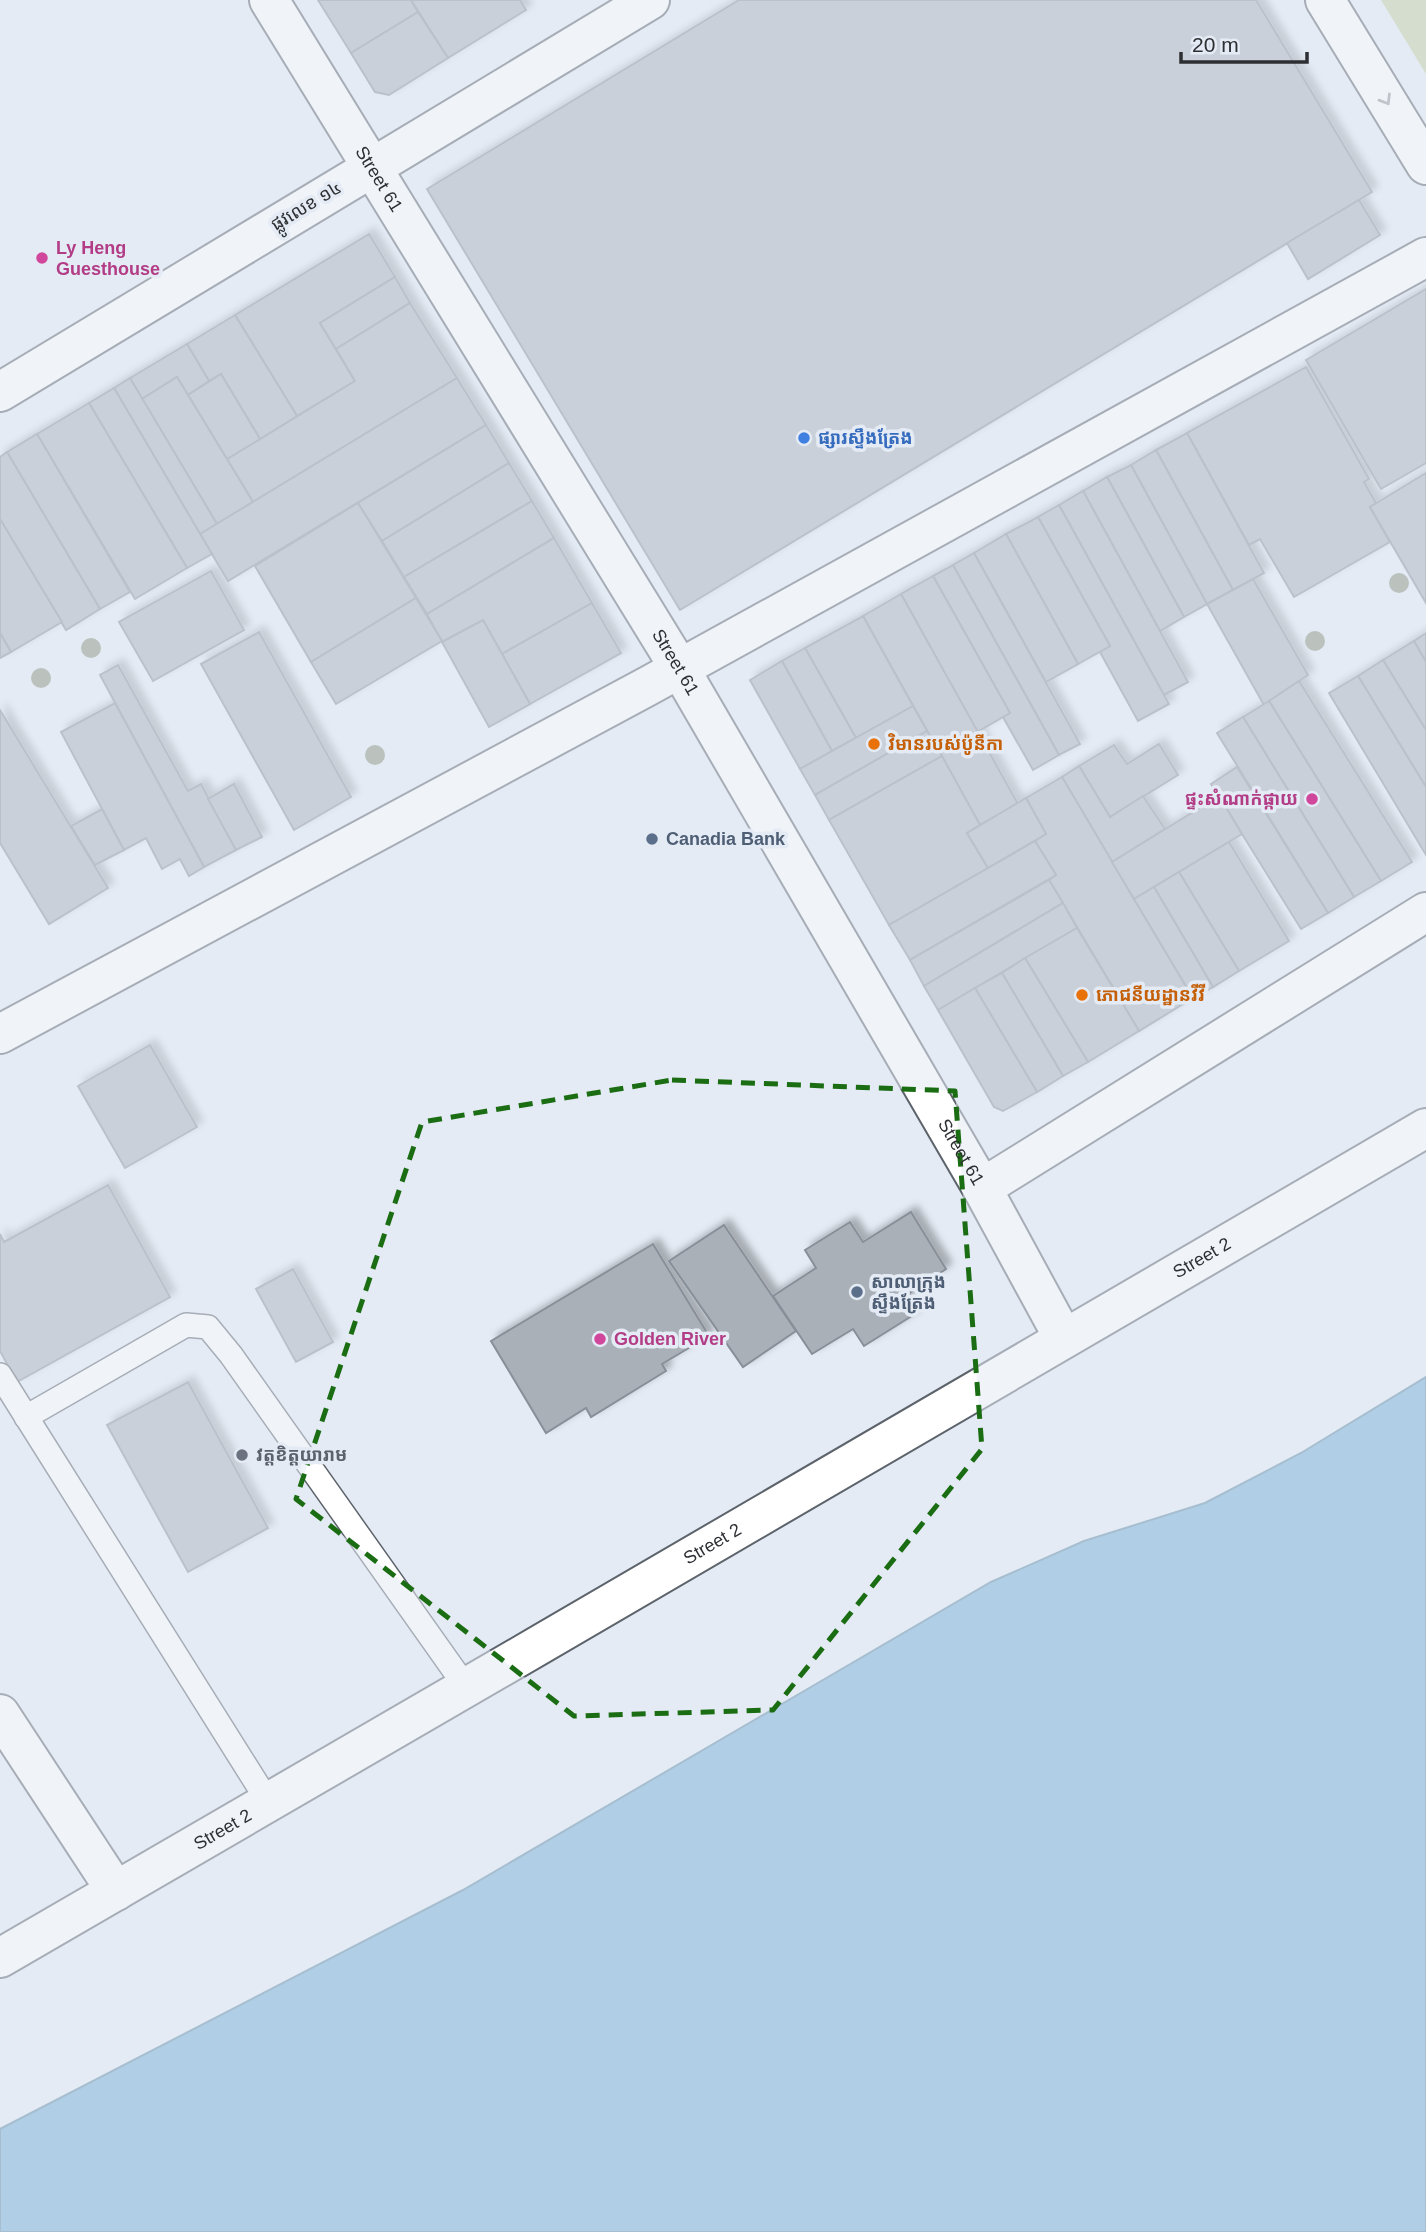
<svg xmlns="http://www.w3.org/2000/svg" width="1426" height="2232" viewBox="0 0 1426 2232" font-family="Helvetica,'Noto Sans Khmer',sans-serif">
<defs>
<filter id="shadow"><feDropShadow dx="6" dy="-6" stdDeviation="3.5" flood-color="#0004"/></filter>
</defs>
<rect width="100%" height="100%" fill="#e4ebf4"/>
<!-- green -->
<path fill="#c4cea0" d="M1381 0H1426V74Z"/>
<!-- water -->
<path fill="#71aed4" stroke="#5d88a4" stroke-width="2" d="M1426 1377V2232H0V2129L463 1890 991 1582 1084 1541 1205 1503 1301 1453Z"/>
<!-- building -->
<g fill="#a9b0b8" stroke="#898f98" stroke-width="2" filter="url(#shadow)">
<path d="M318 0H411L418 12 351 53Z"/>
<path d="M411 0H520L526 10 448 58Z"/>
<path d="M739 0H1256L1372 192 680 610 427 189Z"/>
<path d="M418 12 448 58 389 95 375 92 351 53Z"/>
<path d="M1359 200 1380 235 1308 279 1287 243Z"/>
<path d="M369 234 395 277 320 323 355 381 297 416 235 315Z"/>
<path d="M395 277 410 303 336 349 320 323Z"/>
<path d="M1426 289V463L1381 489 1306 360Z"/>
<path d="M410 303 457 378 253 502 227 459 355 381 336 349Z"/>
<path d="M235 315 297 416 260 439 221 374 209 381 187 344Z"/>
<path d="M187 344 209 381 188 395 177 377 142 399 130 378Z"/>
<path d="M1306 367 1369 479 1364 482 1376 503 1370 507 1390 542 1294 597 1260 539 1249 545 1187 433Z"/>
<path d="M221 374 260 439 227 459 188 395Z"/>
<path d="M177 377 253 502 217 524 142 399Z"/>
<path d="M130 378 217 524 200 534 114 388Z"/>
<path d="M457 378 486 425 228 581 200 534Z"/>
<path d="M114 388 212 554 187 568 89 403Z"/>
<path d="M89 403 187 568 135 599 37 434Z"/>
<path d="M486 425 509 463 382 541 358 503Z"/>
<path d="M1187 433 1264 573 1233 590 1156 450Z"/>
<path d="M37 434 130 592 100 609 7 452Z"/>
<path d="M1156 450 1233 590 1207 604 1131 465Z"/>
<path d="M7 452 100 609 66 630 0 519V457Z"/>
<path d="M509 463 532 501 404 577 382 541Z"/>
<path d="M1131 465 1207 604 1184 617 1107 477Z"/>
<path d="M1426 473V603L1370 507Z"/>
<path d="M1107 477 1184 617 1160 631 1083 491Z"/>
<path d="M1083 491 1188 682 1164 695 1059 505Z"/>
<path d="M532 501 554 538 427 614 404 577Z"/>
<path d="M358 503 416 598 311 662 255 566Z"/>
<path d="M1059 505 1169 704 1138 721 1100 652 1110 646 1038 517Z"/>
<path d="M1038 517 1110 646 1078 664 1006 534Z"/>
<path d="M0 519 62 622 11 652 0 633Z"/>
<path d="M1006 534 1078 664 1046 682 974 553Z"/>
<path d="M554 538 592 603 502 654 483 620 442 642 427 614Z"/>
<path d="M974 553 1080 744 1059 755 953 565Z"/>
<path d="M953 565 1059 755 1033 770 1003 717 1010 713 933 576Z"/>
<path d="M211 571 244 630 153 681 119 622Z"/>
<path d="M933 576 1010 713 977 732 901 594Z"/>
<path d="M1253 579 1308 675 1264 705 1207 604Z"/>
<path d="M901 594 1018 804 980 825 863 616Z"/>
<path d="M416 598 442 641 336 704 311 662Z"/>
<path d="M592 603 621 653 530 704 502 654Z"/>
<path d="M863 616 913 706 856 738 805 648Z"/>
<path d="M483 620 530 704 489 727 442 642Z"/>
<path d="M259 632 351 797 294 830 201 664Z"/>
<path d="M0 633 11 652 0 658Z"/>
<path d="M1426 633V662L1414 641Z"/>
<path d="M1414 641 1426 662V730L1383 660Z"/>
<path d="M805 648 856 738 832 751 782 661Z"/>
<path d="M1383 660 1426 730V787L1358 676Z"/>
<path d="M782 661 832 751 800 769 750 680Z"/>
<path d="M118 665 188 791 201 784 236 850 204 867 100 675Z"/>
<path d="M1358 676 1426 787V855L1329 693Z"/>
<path d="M1299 681 1412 862 1381 881 1269 701Z"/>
<path d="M1269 701 1381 881 1354 897 1243 717Z"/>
<path d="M115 703 204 867 189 876 180 859 162 869 146 838 124 850 61 732Z"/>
<path d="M913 706 927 731 815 795 800 769Z"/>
<path d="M0 710 108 888 49 924 0 843Z"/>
<path d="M1243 717 1354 897 1328 913 1217 733Z"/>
<path d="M927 731 942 756 829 820 815 795Z"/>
<path d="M1159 744 1178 775 1110 817 1079 766 1114 745 1127 764Z"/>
<path d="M942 756 980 825 967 833 988 868 889 925 829 820Z"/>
<path d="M1079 766 1110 817 1143 796 1165 829 1112 862 1062 777Z"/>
<path d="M1237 767 1328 913 1301 929 1211 784Z"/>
<path d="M1062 777 1193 998 1139 1031 1049 880 1056 875 1035 841 1046 834 1026 798Z"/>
<path d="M234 784 262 837 236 850 208 799Z"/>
<path d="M1219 796 1242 834 1134 899 1112 862Z"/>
<path d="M1026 798 1046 834 988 868 967 833Z"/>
<path d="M102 809 124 850 95 865 71 826Z"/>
<path d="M1035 841 1056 875 910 960 889 925Z"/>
<path d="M1229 842 1289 941 1239 971 1179 872Z"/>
<path d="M1179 872 1239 971 1213 987 1154 887Z"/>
<path d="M1049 880 1063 903 924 986 910 960Z"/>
<path d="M1154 887 1213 987 1193 998 1134 899Z"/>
<path d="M1063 903 1077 928 938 1010 924 986Z"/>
<path d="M1077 928 1139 1031 1088 1062 1025 958Z"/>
<path d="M1025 958 1088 1062 1063 1076 1002 973Z"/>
<path d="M1002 973 1063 1076 1037 1092 975 988Z"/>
<path d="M975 988 1037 1092 1003 1111 994 1107 938 1010Z"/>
<path d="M150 1045 197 1127 125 1168 78 1086Z"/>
<path d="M108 1185 170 1297 17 1382 0 1351V1234L4 1242Z"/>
<path d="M911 1212 946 1269 904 1297 915 1314 864 1346 853 1329 812 1354 773 1296 816 1268 805 1250 850 1222 863 1242Z"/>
<path d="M724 1225 796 1331 743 1367 669 1261Z"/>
<path d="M653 1244 709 1336 662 1364 666 1371 591 1417 586 1408 546 1433 491 1341Z"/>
<path d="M293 1269 333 1342 296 1362 256 1289Z"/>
<path d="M188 1382 268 1528 188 1572 107 1425Z"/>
</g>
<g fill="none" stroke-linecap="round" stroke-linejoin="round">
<defs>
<g id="service">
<path d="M0 1375 269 1803"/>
<path d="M26 1417 186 1325 208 1327 231 1355 466 1687"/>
</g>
<g id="minor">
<path d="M0 1034 648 686 1426 257"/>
<path d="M982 1188 1063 1337"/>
</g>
<g id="tertiary">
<path id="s1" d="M269 0 680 669 982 1188 1426 912"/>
<path d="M0 392 650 0"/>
<path d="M0 1714 116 1891"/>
</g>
<g id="secondary">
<path id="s2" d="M0 1958C477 1684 949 1403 1426 1128"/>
</g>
<path id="primary" d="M1325 0 1426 165"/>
</defs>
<!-- service casing -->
<use href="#service" stroke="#5d636b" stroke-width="26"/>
<!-- minor casing -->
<use href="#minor" stroke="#5d636b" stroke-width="42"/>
<!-- tertiary casing -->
<use href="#tertiary" stroke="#5d636b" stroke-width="42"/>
<!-- secondary casing -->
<use href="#secondary" stroke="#5d636b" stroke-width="42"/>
<!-- primary casing -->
<use href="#primary" stroke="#5d636b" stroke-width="42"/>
<!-- service -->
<use href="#service" stroke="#fff" stroke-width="23"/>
<!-- minor -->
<use href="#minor" stroke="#fff" stroke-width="38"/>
<!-- tertiary -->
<use href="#tertiary" stroke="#fff" stroke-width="38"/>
<!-- secondary -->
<use href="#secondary" stroke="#fff" stroke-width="38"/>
<!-- primary -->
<use href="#primary" stroke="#fff" stroke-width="38"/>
</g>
<!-- trees -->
<g fill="#89907b">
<circle cx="1399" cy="583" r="10"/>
<circle cx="1315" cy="641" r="10"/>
<circle cx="91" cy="648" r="10"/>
<circle cx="41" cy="678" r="10"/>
<circle cx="375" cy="755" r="10"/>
</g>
<!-- one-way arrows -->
<defs><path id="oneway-chevron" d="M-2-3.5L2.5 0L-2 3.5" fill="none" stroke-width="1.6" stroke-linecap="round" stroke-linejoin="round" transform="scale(1.75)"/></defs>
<use stroke="#969799" href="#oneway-chevron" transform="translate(1386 100) rotate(59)"/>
<!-- marked area -->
<path d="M0 0H1426V2232H0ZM672 1080 955 1091 982 1449 773 1710 574 1716 296 1499 422 1122Z" fill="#e4ebf4" fill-opacity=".55" fill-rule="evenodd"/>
<path fill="none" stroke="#1b6d13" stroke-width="5" stroke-dasharray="14 9" stroke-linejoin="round" d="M672 1080 955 1091 982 1449 773 1710 574 1716 296 1499 422 1122Z"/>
<!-- markers -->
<g fill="#d1479c" stroke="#e4ebf4" stroke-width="2.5">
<circle cx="42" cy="258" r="7"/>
<circle cx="1312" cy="799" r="7"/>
<circle cx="600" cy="1339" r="7"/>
</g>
<circle fill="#3f7fe0" stroke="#e4ebf4" stroke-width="2.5" cx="804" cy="438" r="7"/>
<g fill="#e8710a" stroke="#e4ebf4" stroke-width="2.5">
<circle cx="874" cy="744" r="7"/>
<circle cx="1082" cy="995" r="7"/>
</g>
<g fill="#5c6f8a" stroke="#e4ebf4" stroke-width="2.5">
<circle cx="652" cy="839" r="7"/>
<circle cx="857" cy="1292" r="7"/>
</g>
<circle fill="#6b7280" stroke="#e4ebf4" stroke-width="2.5" cx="242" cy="1455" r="7"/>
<g text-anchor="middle" stroke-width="7" stroke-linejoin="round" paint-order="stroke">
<!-- street labels -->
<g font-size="18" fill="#2d2f33" stroke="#e4ebf4">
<text dy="6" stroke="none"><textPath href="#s1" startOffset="210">Street 61</textPath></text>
<text transform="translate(306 206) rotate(-31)" y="6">ផ្លូវលេខ ១៤</text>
<text dy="6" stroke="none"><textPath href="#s1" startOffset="777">Street 61</textPath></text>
<text dy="6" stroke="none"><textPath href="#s1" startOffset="1344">Street 61</textPath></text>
<text dy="6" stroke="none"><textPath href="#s2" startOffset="1391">Street 2</textPath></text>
<text dy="6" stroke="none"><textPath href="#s2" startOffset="824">Street 2</textPath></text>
<text dy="6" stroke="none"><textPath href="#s2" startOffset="257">Street 2</textPath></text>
</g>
<!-- hotel labels -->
<g font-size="18" font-weight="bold" fill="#b23c85" stroke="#e4ebf4" text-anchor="start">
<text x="56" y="254">Ly Heng<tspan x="56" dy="21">Guesthouse</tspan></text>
<text x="1298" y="805" text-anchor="end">ផ្ទះសំណាក់ផ្កាយ</text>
<text x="614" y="1345">Golden River</text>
</g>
<!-- shop labels -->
<g font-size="18" font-weight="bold" fill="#366cbe" stroke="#e4ebf4" text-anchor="start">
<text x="818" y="444">ផ្សារស្ទឹងត្រែង</text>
</g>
<!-- food labels -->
<g font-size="18" font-weight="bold" fill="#c56008" stroke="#e4ebf4" text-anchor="start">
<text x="888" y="750">វិមានរបស់ប៉ូនីកា</text>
<text x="1096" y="1001">ភោជនីយដ្ឋានវីវី</text>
</g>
<!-- service labels -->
<g font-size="18" font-weight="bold" fill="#4e5e75" stroke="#e4ebf4" text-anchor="start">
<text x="666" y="845">Canadia Bank</text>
<text x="871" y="1288">សាលាក្រុង<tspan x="871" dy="21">ស្ទឹងត្រែង</tspan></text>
</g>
<!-- worship labels -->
<g font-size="18" font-weight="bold" fill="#5b616d" stroke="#e4ebf4" text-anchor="start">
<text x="256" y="1461">វត្តខិត្តយារាម</text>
</g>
</g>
<!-- scale -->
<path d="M1181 52v10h126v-10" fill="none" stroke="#2d2f33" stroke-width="3.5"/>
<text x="1192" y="52" font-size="21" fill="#2d2f33" stroke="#e4ebf4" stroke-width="5" paint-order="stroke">20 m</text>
</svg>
